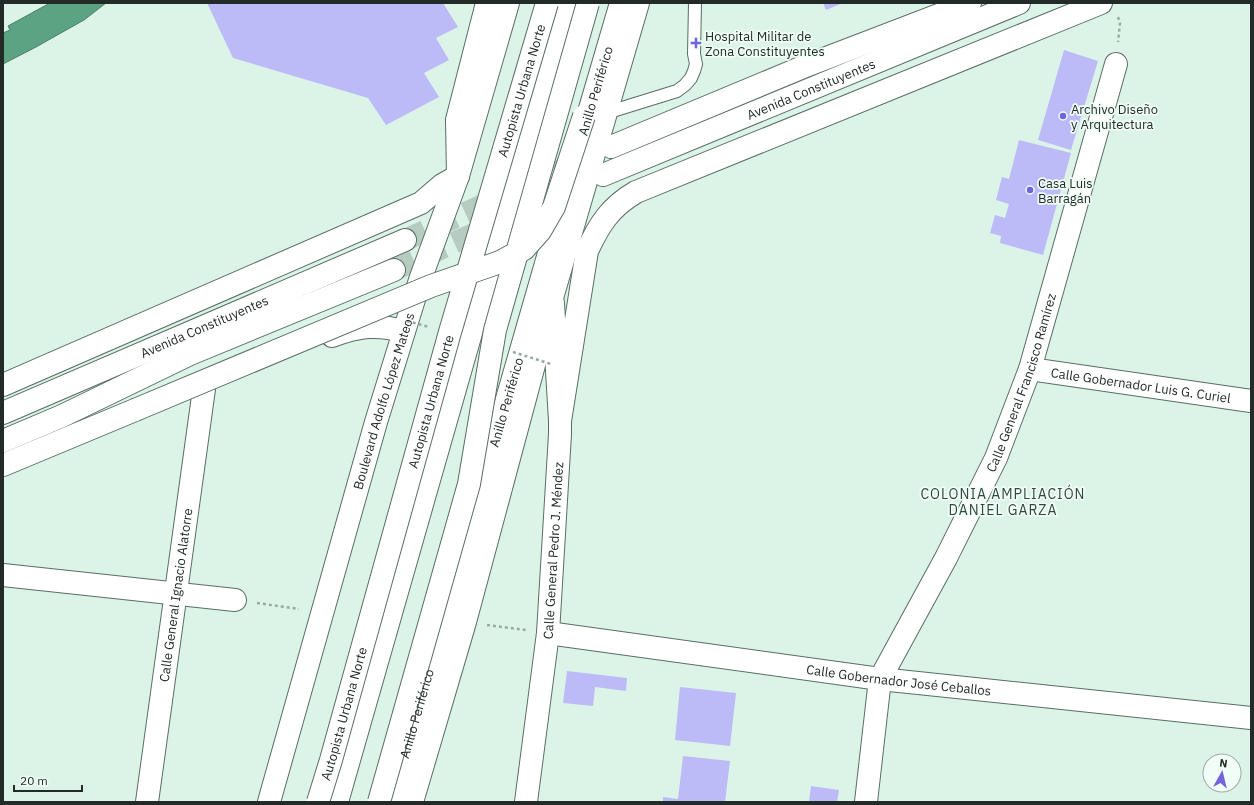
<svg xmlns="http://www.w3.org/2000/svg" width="1254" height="805" viewBox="0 0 1254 805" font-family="'IBM Plex Sans',sans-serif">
<rect width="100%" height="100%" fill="#dcf4e8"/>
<!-- water -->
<path fill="#5ca384" stroke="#4b7f68" d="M50 3H106L84 20 36 47 3 64V33L10 30 8 26Z"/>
<!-- building -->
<g fill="#bdbaf8">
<path d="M207 3H443L458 27 436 38 449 60 424 73 439 97 386 125 368 98 233 58Z"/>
<path d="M823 3H843L826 10Z"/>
<path d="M1064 50 1098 61 1071 150 1038 140Z"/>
<path d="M1019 140 1071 153 1043 255 1000 243 1001 236 990 233 995 215 1005 218 1009 204 996 200 1002 177 1009 179Z"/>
<path d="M567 671 627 678 626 691 595 687 593 706 563 703Z"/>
<path d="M680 687 736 693 730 746 675 740Z"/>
<path d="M683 756 730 761 725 802H663V797L678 799Z"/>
<path d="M811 786 839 790 837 802H809Z"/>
</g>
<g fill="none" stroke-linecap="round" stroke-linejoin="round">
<!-- primary-tunnel -->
<g stroke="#b7ccc1" stroke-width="22" stroke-dasharray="22 11" stroke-linecap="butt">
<path d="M405 240 581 161"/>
<path d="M394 270 571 190"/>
</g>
<defs>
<path id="service" d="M606 113 677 91 685 85 691 78 694 71 696 64 694 54 695 3"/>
<g id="minor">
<path id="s1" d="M1030 369 1251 401"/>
<path d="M3 575 235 600"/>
<path id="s2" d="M548 633 880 679 1251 718"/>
<path id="s3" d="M147 802 204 389"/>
<path id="s4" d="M866 802 880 679 946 558 996 458 1030 369 1116 64"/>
</g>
<g id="tertiary">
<path id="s5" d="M526 802 548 633 560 434V421L553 303"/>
</g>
<g id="secondary">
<path id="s6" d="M269 802 376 422 420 280 458 176 508 3"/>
<path d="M412 802 465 622 552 298 638 3"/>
</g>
<g id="primary">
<path d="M611 147 803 67 970 3"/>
<path id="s7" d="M603 175 1019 3"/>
<path id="s8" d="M3 413 405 240"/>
<path d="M560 421 587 251C599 225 610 207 636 192L1101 3"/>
<path d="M3 441 62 416 190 354 394 270"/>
</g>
<g id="trunk">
<path d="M332 336C359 326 376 324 404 331"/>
<path d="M3 385 421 203 442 185 458 176"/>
</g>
<g id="motorway">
<path id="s9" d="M582 136 621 3"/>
<path d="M458 176 457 120 487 3"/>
<path d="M3 465 135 410"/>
<path d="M337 802C413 536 488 269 566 3"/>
<path id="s10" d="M391 802 566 194"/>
</g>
</defs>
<!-- service casing -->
<use href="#service" stroke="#596e64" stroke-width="14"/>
<!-- minor casing -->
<use href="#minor" stroke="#596e64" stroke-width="24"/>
<!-- tertiary casing -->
<use href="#tertiary" stroke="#596e64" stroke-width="24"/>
<!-- secondary casing -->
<use href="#secondary" stroke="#596e64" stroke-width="24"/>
<!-- primary casing -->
<use href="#primary" stroke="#596e64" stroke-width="24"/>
<!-- trunk casing -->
<use href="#trunk" stroke="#596e64" stroke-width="24"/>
<!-- motorway casing -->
<use href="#motorway" stroke="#596e64" stroke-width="24"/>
<!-- path -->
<g stroke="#98aba2" stroke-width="2.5" stroke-dasharray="3 3" stroke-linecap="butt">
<path d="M1118 17 1120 23 1118 42"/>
<path d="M257 603 299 609"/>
<path d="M487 625 526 630"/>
</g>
<!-- service -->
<use href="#service" stroke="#fff" stroke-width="12"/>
<!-- minor -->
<use href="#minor" stroke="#fff" stroke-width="22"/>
<!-- tertiary -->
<use href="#tertiary" stroke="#fff" stroke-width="22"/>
<!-- secondary -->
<use href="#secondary" stroke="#fff" stroke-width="22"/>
<!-- primary -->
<use href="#primary" stroke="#fff" stroke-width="22"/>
<!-- trunk -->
<use href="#trunk" stroke="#fff" stroke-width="22"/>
<!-- motorway -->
<use href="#motorway" stroke="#fff" stroke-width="22"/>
<defs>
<g id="motorway-bridge">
<path d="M135 410 431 286 500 262 524 249 540 231 554 207 584 116"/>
<path id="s11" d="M318 802 331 760 450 332 547 3"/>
<path d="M379 802 469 484 495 330 588 3"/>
</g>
</defs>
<!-- motorway-bridge casing -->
<use href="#motorway-bridge" stroke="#596e64" stroke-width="24" stroke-linecap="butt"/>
<!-- path-bridge -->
<g stroke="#98aba2" stroke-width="2.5" stroke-dasharray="3 3" stroke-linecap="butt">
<path d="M407 321 429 327"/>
<path d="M513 352 551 364"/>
</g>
<!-- motorway-bridge -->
<use href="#motorway-bridge" stroke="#fff" stroke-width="22"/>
</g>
<!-- markers -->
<g fill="#7562dd" stroke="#f0fef7" stroke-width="1.5">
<path d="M694 37h4v4h4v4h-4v4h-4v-4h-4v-4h4z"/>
<circle cx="1063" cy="116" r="4"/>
<circle cx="1030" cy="190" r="4"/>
</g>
<g text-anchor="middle" stroke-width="3.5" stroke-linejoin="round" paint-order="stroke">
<!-- poi labels -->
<g font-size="13" fill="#222b27" stroke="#f0fef7" text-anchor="start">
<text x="705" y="41">Hospital Militar de<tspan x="705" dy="15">Zona Constituyentes</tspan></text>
<text x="1071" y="114">Archivo Diseño<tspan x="1071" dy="15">y Arquitectura</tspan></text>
<text x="1038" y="188">Casa Luis<tspan x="1038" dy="15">Barragán</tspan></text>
</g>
<!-- street labels -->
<g font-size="13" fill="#222b27" stroke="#f0fef7">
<text dy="5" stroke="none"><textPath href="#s7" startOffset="225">Avenida Constituyentes</textPath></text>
<text dy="5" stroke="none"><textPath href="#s11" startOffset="740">Autopista Urbana Norte</textPath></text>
<text dy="5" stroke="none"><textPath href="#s9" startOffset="47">Anillo Periférico</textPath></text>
<text dy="5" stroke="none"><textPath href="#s8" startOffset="219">Avenida Constituyentes</textPath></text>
<text dy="5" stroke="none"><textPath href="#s4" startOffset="453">Calle General Francisco Ramírez</textPath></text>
<text dy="5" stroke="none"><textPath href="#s1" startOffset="112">Calle Gobernador Luis G. Curiel</textPath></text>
<text dy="5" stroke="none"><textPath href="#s6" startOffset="417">Boulevard Adolfo López Mateos</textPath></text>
<text dy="5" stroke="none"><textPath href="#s11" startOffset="416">Autopista Urbana Norte</textPath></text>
<text dy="5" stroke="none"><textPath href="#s10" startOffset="416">Anillo Periférico</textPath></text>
<text dy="5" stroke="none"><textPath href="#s5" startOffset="253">Calle General Pedro J. Méndez</textPath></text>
<text dy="5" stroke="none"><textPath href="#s3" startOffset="209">Calle General Ignacio Alatorre</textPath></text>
<text dy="5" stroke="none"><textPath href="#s2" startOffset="354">Calle Gobernador José Ceballos</textPath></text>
<text dy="5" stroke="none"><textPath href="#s11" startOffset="92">Autopista Urbana Norte</textPath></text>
<text dy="5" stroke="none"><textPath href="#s10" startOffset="92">Anillo Periférico</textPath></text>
</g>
<!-- neighbourhood labels -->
<g font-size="14" letter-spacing="1" fill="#33473e" stroke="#f0fef7">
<text x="1003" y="499">COLONIA AMPLIACIÓN<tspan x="1003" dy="16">DANIEL GARZA</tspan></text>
</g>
</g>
<!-- border -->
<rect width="1254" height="805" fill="none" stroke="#222b27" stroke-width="8"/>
<!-- north arrow -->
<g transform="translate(1222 773) rotate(8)"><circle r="19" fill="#f0fef7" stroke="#9eaaa4"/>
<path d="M0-3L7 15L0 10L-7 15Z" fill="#7562dd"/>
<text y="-6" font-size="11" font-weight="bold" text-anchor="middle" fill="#222b27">N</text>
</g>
<!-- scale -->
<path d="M14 785v6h68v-6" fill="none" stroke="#222b27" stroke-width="2"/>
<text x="20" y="785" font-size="12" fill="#222b27" stroke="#f0fef7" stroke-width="3" paint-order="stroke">20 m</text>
</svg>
